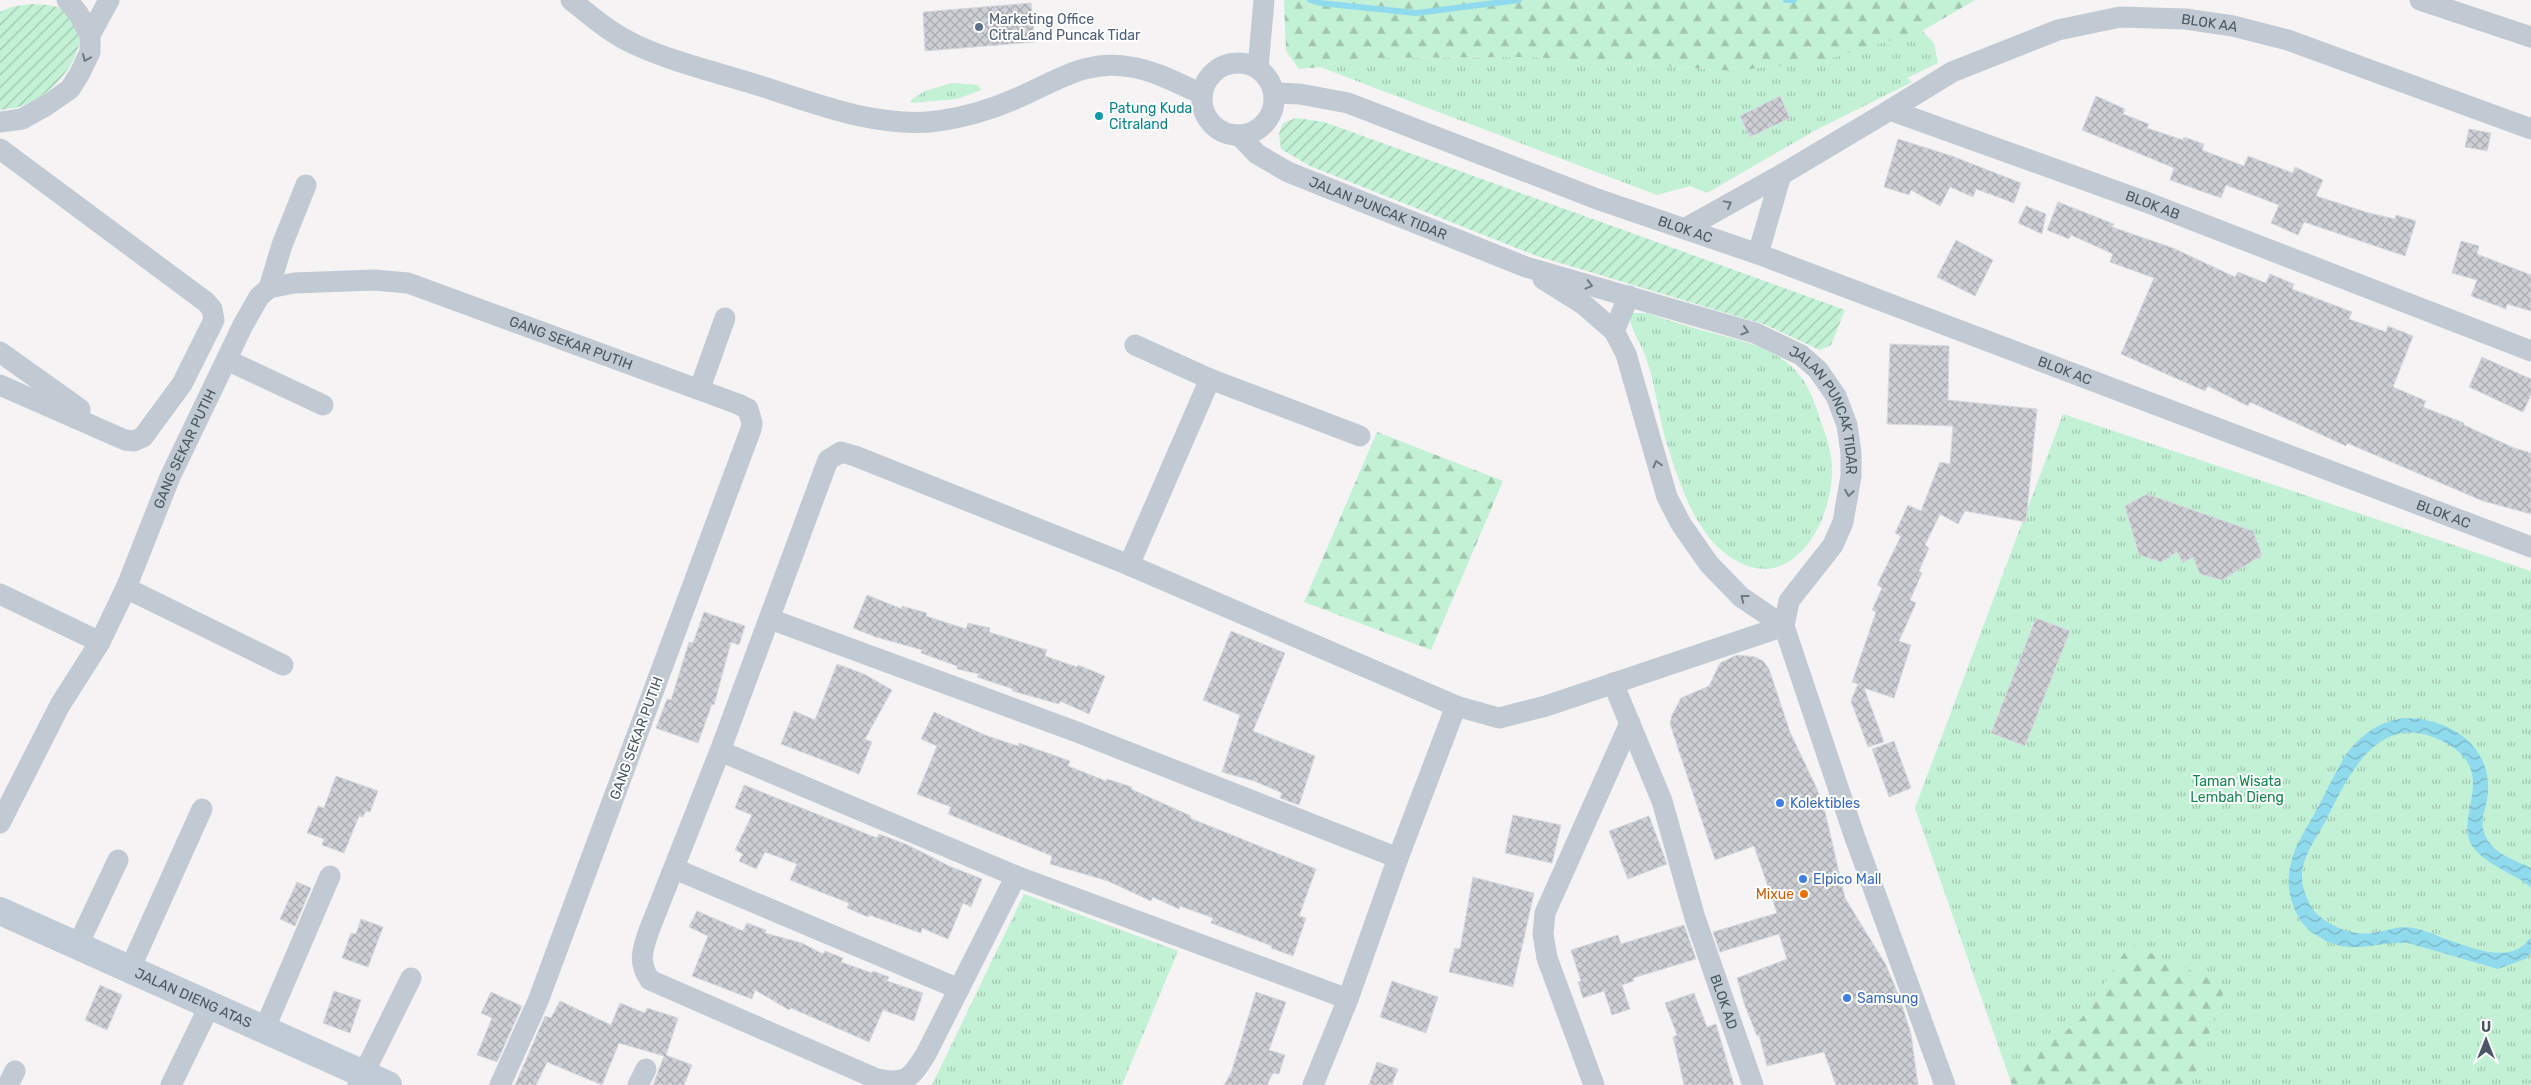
<svg xmlns="http://www.w3.org/2000/svg" width="2531" height="1085" viewBox="0 0 2531 1085" font-family="Rubik,sans-serif">
<defs>
<pattern id="grass-tufts" width="24" height="20" patternUnits="userSpaceOnUse" patternTransform="scale(1.25)"><rect width="24" height="20" fill="#c3f1d5"/><path d="M3 7l-1-3M5 7V3M7 7l1-3M15 17l-1-3M17 17v-4M19 17l1-3" fill="none" stroke="#a0c6b0"/></pattern>
<pattern id="forest-firs" width="22" height="20" patternUnits="userSpaceOnUse" patternTransform="scale(1.25)"><rect width="22" height="20" fill="#c3f1d5"/><path d="M5 1l3.5 6h-7zM16 11l3.5 6h-7z" fill="#a0c6b0"/></pattern>
<pattern id="garden-furrows" width="10" height="10" patternUnits="userSpaceOnUse" patternTransform="scale(1.25)"><rect width="10" height="10" fill="#c3f1d5"/><path d="M-1 1l2-2M0 10L10 0M9 11l2-2" fill="none" stroke="#a0c6b0"/></pattern>
<pattern id="water-waves" width="16" height="10" patternUnits="userSpaceOnUse" patternTransform="scale(1.25)"><rect width="16" height="10" fill="#90daee"/><path d="M0 5q4-4 8 0t8 0" fill="none" stroke="#78b4c4"/></pattern>
<pattern id="building-cross-hatch" width="8" height="8" patternUnits="userSpaceOnUse" patternTransform="scale(1.25)"><rect width="8" height="8" fill="#cdcfd5"/><path d="M0 0l8 8M0 8l8-8" fill="none" stroke="#a8abb0"/></pattern>
</defs>
<rect width="100%" height="100%" fill="#f5f3f3"/>
<!-- grass -->
<g fill="url(#grass-tufts)">
<path d="M1922 31 1934 43 1938 63 1907 78 1912 82 1816 130 1707 193 1690 186 1657 195 1320 67 1360 58 1533 57 1734 71Z"/>
<path d="M952 83 978 85 981 90 957 99 911 103V100L925 91Z"/>
<path d="M1630 313H1647C1667 320 1687 326 1708 332 1738 340 1768 345 1791 366 1807 380 1815 402 1821 422 1827 439 1833 455 1832 473 1830 533 1783 603 1721 550 1694 527 1678 480 1668 447 1657 414 1656 379 1642 348 1637 337 1629 326 1630 313Z"/>
<path d="M2063 414 2531 571V1085H2012L1915 808Z"/>
<path d="M1024 894 1178 951 1122 1085H932Z"/>
</g>
<!-- forest -->
<g fill="url(#forest-firs)">
<path d="M1284 0H1975L1922 31 1825 60 1734 71 1533 57 1360 58 1320 67 1299 69 1286 51Z"/>
<path d="M1377 432 1503 481 1431 650 1304 602Z"/>
<path d="M2130 944 2226 986 2191 1085H2012L2009 1076 2081 1019Z"/>
</g>
<!-- garden -->
<g fill="url(#garden-furrows)">
<path d="M31 4C42 5 56 4 65 11 102 39 59 89 30 103 21 107 10 109 0 110V12L11 7Z"/>
<path d="M1296 118 1324 122 1845 310 1831 345 1820 350 1766 325 1537 256 1310 166 1281 149 1279 134 1283 123Z"/>
</g>
<!-- water -->
<path fill="url(#water-waves)" d="M2405 718C2448 718 2491 744 2488 792 2487 809 2477 822 2487 839 2495 854 2517 861 2531 868V888L2526 883C2510 873 2485 863 2473 847 2451 816 2505 769 2438 739 2376 711 2347 779 2325 822 2316 838 2301 859 2302 878 2302 889 2310 908 2318 915 2335 929 2356 937 2378 932 2386 931 2396 927 2404 927 2419 927 2437 936 2451 941 2476 949 2512 965 2531 937V953L2525 959 2498 969 2408 943C2371 941 2350 959 2313 933 2294 920 2285 889 2290 868 2293 847 2307 828 2317 809 2326 792 2334 775 2344 758 2349 749 2358 740 2367 733 2378 724 2392 720 2405 718Z"/>
<g fill="none" stroke-linecap="round" stroke-linejoin="round">
<!-- stream -->
<g stroke="#90daee" stroke-width="6">
<path d="M1310 0 1320 3 1416 13 1519 0"/>
<path d="M1786 0H1794"/>
</g>
</g>
<!-- building -->
<g fill="url(#building-cross-hatch)" stroke="#d7d9de">
<path d="M1031 3 1035 42 925 51 923 12Z"/>
<path d="M1780 96 1790 118 1750 137 1740 116Z"/>
<path d="M2096 96 2125 109 2123 114 2149 124 2147 128 2183 140 2184 137 2204 144 2202 150 2244 166 2248 156 2293 173 2295 167 2323 180 2316 196 2369 213 2395 219 2396 215 2416 221 2405 256 2304 222 2298 235 2271 223 2279 205 2226 185 2221 198 2170 180 2174 168 2082 130Z"/>
<path d="M2469 129 2491 133 2487 151 2465 147Z"/>
<path d="M1898 139 1952 156 2021 183 2014 203 1976 189 1973 197 1950 187 1940 206 1911 190 1909 195 1884 187Z"/>
<path d="M2058 202 2114 224 2112 227 2173 248 2235 277 2238 272 2266 283 2270 274 2294 284 2292 289 2352 312 2349 319 2386 332 2388 326 2413 336 2393 387 2426 401 2423 407 2464 423V425L2514 448 2531 453V514L2483 501 2347 443 2346 446 2250 402 2248 406 2208 386 2205 391 2121 354 2154 278 2110 262 2113 254 2071 235 2069 239 2047 230Z"/>
<path d="M2026 206 2046 214 2042 234 2018 223Z"/>
<path d="M1956 240 1993 260 1975 296 1937 277Z"/>
<path d="M2461 241 2479 246 2477 254 2531 275V311L2507 304 2506 309 2471 296 2477 280 2452 273Z"/>
<path d="M1890 344 1949 346 1948 400 2037 409 2026 522 1965 511 1958 524 1940 514 1925 545 1929 548 1919 571 1922 573 1910 600 1916 603 1899 641 1911 645 1894 698 1864 688 1884 742 1868 747 1851 701 1858 684 1852 682 1876 612 1872 610 1882 588 1877 585 1901 536 1895 533 1908 505 1921 511 1940 462 1950 464 1953 426 1887 424Z"/>
<path d="M2482 357 2531 379V395L2523 412 2469 387Z"/>
<path d="M2147 494 2253 531 2262 555 2222 580 2200 574 2193 557 2183 563 2177 552 2161 562 2139 555 2125 506Z"/>
<path d="M867 595 902 609V606L927 613 926 616 966 629 968 623 990 628 989 632 1047 650 1045 656 1077 667 1078 665 1105 676 1089 714 1060 701 1059 704 1012 691 1013 689 977 677 979 674 957 669V666L921 653 922 650 876 637 853 628Z"/>
<path d="M704 612 745 626 739 645 731 642 714 705 712 704 698 743 656 728 667 699 671 700 689 642 693 643Z"/>
<path d="M2036 618 2070 631 2025 746 1991 733Z"/>
<path d="M1231 631 1285 653 1253 731 1315 756 1299 805 1280 798 1282 793 1254 781 1222 772 1240 715 1203 700Z"/>
<path d="M1737 655 1755 657 1763 661 1769 669 1790 732 1817 789 1825 812 1845 898 1886 965 1900 999 1911 1034 1918 1085H1836L1824 1052 1767 1066 1759 1035 1757 1036 1744 1003 1737 978 1787 959 1779 934 1720 952 1713 932 1777 913 1754 846 1715 860 1670 724 1672 715 1681 698 1709 686 1720 663Z"/>
<path d="M837 664 864 674 892 690 865 739 872 742 859 774 781 744 794 711 815 720Z"/>
<path d="M934 712 985 735 1018 746 1019 743 1070 761 1068 766 1106 781 1107 779 1132 787 1131 789 1191 816 1190 818 1316 869 1299 916 1306 918 1293 956 1271 948 1272 946 1211 923 1213 918 1180 906 1179 909 1153 897 1151 901 1108 881 1050 864 1052 856 948 814 951 807 917 794 937 746 921 739Z"/>
<path d="M1894 741 1911 788 1889 797 1872 749Z"/>
<path d="M336 776 378 791 370 812 366 811 363 817 359 816 344 853 322 845 324 839 307 833 318 806 324 808Z"/>
<path d="M744 785 877 838 879 834 908 845 949 866 982 879 971 907 963 903 948 939 922 928 921 933 869 915 868 917 847 908 849 903 790 880 797 864 765 852 756 869 739 861 743 854 735 850 752 815 735 808Z"/>
<path d="M1513 815 1561 825 1552 863 1505 853Z"/>
<path d="M1649 816 1667 864 1628 879 1609 831Z"/>
<path d="M1473 877 1534 893 1513 987 1449 972 1455 948 1460 949Z"/>
<path d="M297 882 311 888 295 926 280 919Z"/>
<path d="M697 911 743 931 747 923 766 930 765 933 802 943 823 954 825 951 843 958 841 962 872 973 873 971 889 977 887 981 923 993 914 1021 883 1010 869 1042 791 1008 789 1010 755 990 752 999 692 976 708 936 689 927Z"/>
<path d="M361 919 383 927 368 967 342 958 351 933 356 934Z"/>
<path d="M1684 925 1696 959 1633 978 1634 981 1622 985 1630 1009 1612 1015 1604 991 1583 998 1578 982 1581 981 1571 950 1618 935 1621 944Z"/>
<path d="M1392 981 1438 997 1426 1033 1380 1017Z"/>
<path d="M100 985 122 995 107 1030 85 1020Z"/>
<path d="M334 991 361 1000 350 1033 323 1023Z"/>
<path d="M491 992 522 1006 497 1062 477 1055 492 1018 481 1013Z"/>
<path d="M1256 992 1286 1002 1269 1050 1285 1055 1279 1074 1273 1073 1267 1085H1224L1231 1073Z"/>
<path d="M1694 993 1707 1027 1716 1024 1734 1085H1684L1673 1037 1677 1035 1665 1003Z"/>
<path d="M560 1001 611 1025 620 1003 645 1013 647 1008 678 1018 666 1055 692 1065 684 1085H653L664 1056 619 1043 602 1085 547 1062 536 1085H515L545 1016 551 1018Z"/>
<path d="M1377 1062 1398 1069 1392 1085H1369Z"/>
</g>
<g fill="none" stroke-linecap="round" stroke-linejoin="round">
<!-- street -->
<g stroke="#c1cad2" stroke-width="21">
<path d="M571 0C591 16 611 34 636 45 673 62 715 72 754 84 812 102 876 129 938 121 967 117 998 107 1024 95 1061 78 1089 59 1131 67 1156 71 1179 84 1202 94"/>
<path d="M2420 0 2531 37"/>
<path d="M90 35 109 0"/>
<circle cx="1238" cy="99" r="36"/>
<path d="M1258 68 1264 0"/>
<path id="s1" d="M1275 93 1300 94 1348 103 1597 199 1758 254 2531 547"/>
<path id="s2" d="M1890 110 1952 72 2058 30 2120 17 2185 19 2233 26 2288 40 2531 129"/>
<path d="M0 122 22 119 47 105 70 89 80 73 90 52V35L78 13 67 0"/>
<path id="s3" d="M1239 135 1257 154 1288 172 1526 267 1755 333 1801 355 1818 370 1836 396 1847 425 1851 453V476L1843 522 1833 545 1789 601 1784 626 1854 835 1945 1085"/>
<path d="M0 149 206 302 212 309 214 320 182 384 143 437 134 441 125 440 0 385"/>
<path id="s4" d="M1686 228 1781 175 1890 110 2146 202 2531 351"/>
<path d="M1758 254 1781 175"/>
<path d="M1543 279 1583 304 1614 331 1626 354 1667 497 1681 524 1709 564 1741 597 1784 626"/>
<path d="M269 288 282 245 306 185"/>
<path d="M1614 331 1629 296"/>
<path d="M1135 345 1210 379 1360 436"/>
<path d="M0 352 80 409"/>
<path d="M227 360 323 405"/>
<path d="M700 388 725 318"/>
<path d="M1129 565 1210 379"/>
<path d="M126 588 283 665"/>
<path d="M0 594 100 642"/>
<path d="M770 619 1077 732 1398 858"/>
<path id="s5" d="M1613 683 1662 801 1695 918 1753 1085"/>
<path d="M720 751 1016 876 1348 999 1313 1085"/>
<path id="s6" d="M0 823 60 705 100 642 126 588 170 477 243 325 259 297 269 288 294 283 374 280 408 283 738 404 748 409 752 423 751 429 538 1001 500 1085"/>
<path d="M675 869 959 989"/>
<path d="M1016 876 926 1054C911 1078 906 1085 877 1079L650 980C637 962 643 948 650 928L720 751 828 460 841 452 855 456 1129 565 1456 706"/>
<path d="M77 947 118 860"/>
<path d="M129 971 202 809"/>
<path d="M1348 999 1398 858 1456 706 1499 718 1546 706 1784 626"/>
<path d="M264 1030 330 876"/>
<path d="M8 1085 15 1071"/>
<path d="M171 1085 209 1007"/>
<path d="M358 1085 411 978"/>
<path d="M638 1085 646 1069"/>
<path d="M1594 1085 1547 958 1543 934 1545 913 1630 723"/>
</g>
<!-- secondary -->
<path stroke="#c1cbd6" stroke-width="28" id="s7" d="M0 911 388 1085"/>
</g>
<!-- one-way arrows -->
<defs><path id="oneway-chevron" d="M-2-3.5L2.5 0L-2 3.5" fill="none" stroke-width="1.6" stroke-linecap="round" stroke-linejoin="round" transform="scale(1.25)"/></defs>
<g stroke="#6e7983">
<use href="#oneway-chevron" transform="translate(86 58) rotate(113)"/>
<use href="#oneway-chevron" transform="translate(1728 204) rotate(-29)"/>
<use href="#oneway-chevron" transform="translate(1589 285) rotate(15)"/>
<use href="#oneway-chevron" transform="translate(1745 331) rotate(17)"/>
<use href="#oneway-chevron" transform="translate(1657 464) rotate(-105)"/>
<use href="#oneway-chevron" transform="translate(1849 493) rotate(99)"/>
<use href="#oneway-chevron" transform="translate(1744 598) rotate(-142)"/>
</g>
<!-- markers -->
<circle fill="#5c6f8a" stroke="#fff" stroke-width="2" cx="979" cy="27" r="5"/>
<circle fill="#0f9aa8" stroke="#fff" stroke-width="2" cx="1099" cy="116" r="5"/>
<g fill="#3f7fe0" stroke="#fff" stroke-width="2">
<circle cx="1780" cy="803" r="5"/>
<circle cx="1803" cy="879" r="5"/>
<circle cx="1847" cy="998" r="5"/>
</g>
<circle fill="#e8710a" stroke="#fff" stroke-width="2" cx="1804" cy="894" r="5"/>
<g text-anchor="middle" stroke-width="4" stroke-linejoin="round" paint-order="stroke">
<!-- service labels -->
<g font-size="14" fill="#4e5e75" stroke="#fff" text-anchor="start">
<text x="989" y="24">Marketing Office<tspan x="989" dy="16">CitraLand Puncak Tidar</tspan></text>
</g>
<!-- street labels -->
<g font-size="14" fill="#4a5661" stroke="#fff">
<text dy="5" stroke="none"><textPath href="#s2" startOffset="340">BLOK AA</textPath></text>
<text dy="5" stroke="none"><textPath href="#s4" startOffset="515">BLOK AB</textPath></text>
<text dy="5" stroke="none"><textPath href="#s3" startOffset="159">JALAN PUNCAK TIDAR</textPath></text>
<text dy="5" stroke="none"><textPath href="#s1" startOffset="434">BLOK AC</textPath></text>
<text dy="5" stroke="none"><textPath href="#s6" startOffset="914">GANG SEKAR PUTIH</textPath></text>
<text dy="5" stroke="none"><textPath href="#s1" startOffset="839">BLOK AC</textPath></text>
<text dy="5" stroke="none"><textPath href="#s3" startOffset="669">JALAN PUNCAK TIDAR</textPath></text>
<text dy="5" stroke="none"><textPath href="#s6" startOffset="418">GANG SEKAR PUTIH</textPath></text>
<text dy="5" stroke="none"><textPath href="#s1" startOffset="1244">BLOK AC</textPath></text>
<text transform="translate(636 738) rotate(-70)" y="5">GANG SEKAR PUTIH</text>
<text dy="5" stroke="none"><textPath href="#s7" startOffset="212">JALAN DIENG ATAS</textPath></text>
<text dy="5" stroke="none"><textPath href="#s5" startOffset="338">BLOK AD</textPath></text>
</g>
<!-- culture labels -->
<g font-size="14" fill="#0d838f" stroke="#fff" text-anchor="start">
<text x="1109" y="113">Patung Kuda<tspan x="1109" dy="16">Citraland</tspan></text>
</g>
<!-- park labels -->
<g font-size="14" fill="#17864f" stroke="#fff">
<text x="2237" y="786">Taman Wisata<tspan x="2237" dy="16">Lembah Dieng</tspan></text>
</g>
<!-- shop labels -->
<g font-size="14" fill="#366cbe" stroke="#fff" text-anchor="start">
<text x="1790" y="808">Kolektibles</text>
<text x="1813" y="884">Elpico Mall</text>
<text x="1857" y="1003">Samsung</text>
</g>
<!-- food labels -->
<g font-size="14" fill="#c56008" stroke="#fff" text-anchor="end">
<text x="1794" y="899">Mixue</text>
</g>
</g>
<!-- north arrow -->
<g transform="translate(2486 1040)" stroke="#ffffff" stroke-width="4" paint-order="stroke">
<path d="M0-4L9 19L0 12L-9 19Z" fill="#4a5661"/>
<text y="-8" font-size="14" font-weight="bold" text-anchor="middle" fill="#4a5661">U</text>
</g>
</svg>
